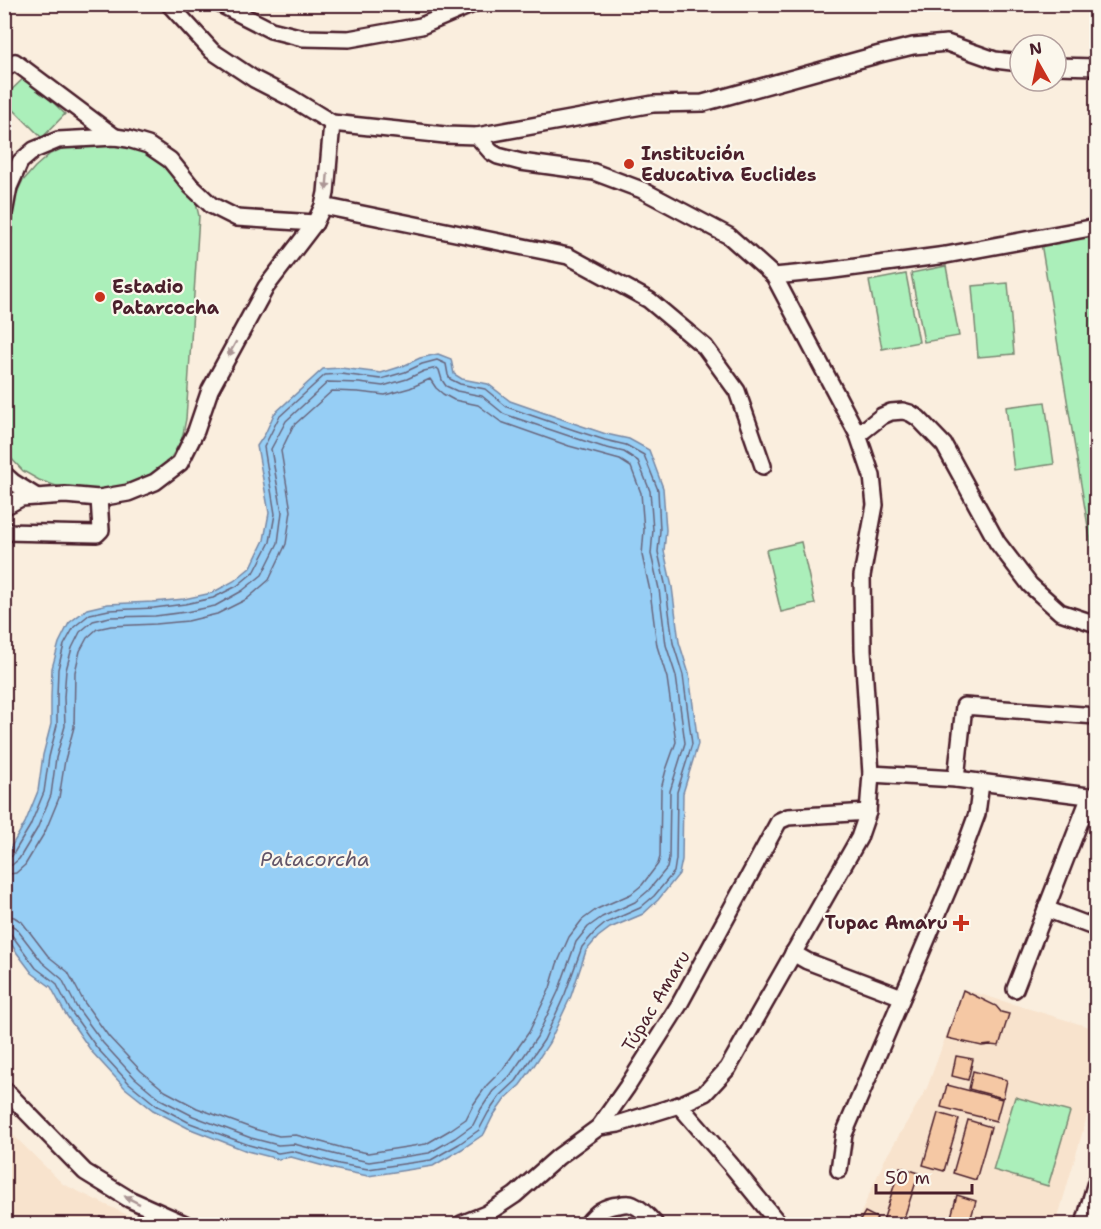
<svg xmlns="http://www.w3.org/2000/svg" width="1101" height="1229" viewBox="0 0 1101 1229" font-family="'Shantell Sans',sans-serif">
<rect width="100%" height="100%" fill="#faeede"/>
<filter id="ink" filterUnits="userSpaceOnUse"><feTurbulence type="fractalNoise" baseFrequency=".0167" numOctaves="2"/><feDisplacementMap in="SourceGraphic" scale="12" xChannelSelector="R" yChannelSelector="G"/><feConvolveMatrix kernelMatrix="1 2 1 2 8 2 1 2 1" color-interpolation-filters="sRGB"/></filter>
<g filter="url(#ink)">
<!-- built -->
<g fill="#f8e3cd">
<path d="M963 989 1096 1029V1085L1056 1224H856L885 1159 927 1088Z"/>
<path d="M4 1126 63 1184 146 1224H5Z"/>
</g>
<!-- green -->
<g fill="#abefba" stroke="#7a8772" stroke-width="1.5">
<path d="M26 76 65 114 42 138 5 101 4 97Z"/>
<path d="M88 142 144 149 161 157 195 199 199 216 186 419 182 439 171 458 158 474 114 492 65 489 39 480 23 471 8 455 5 449V321L14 199 22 182 35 167 50 154 68 146Z"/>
<path d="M1096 233V575L1041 243Z"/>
<path d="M946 266 959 336 924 342 911 273Z"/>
<path d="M906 274 919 342 882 349 869 281Z"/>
<path d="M1008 283 1014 354 978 357 972 286Z"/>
<path d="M1045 402 1054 464 1014 470 1006 407Z"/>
<path d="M801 542 815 604 781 612 766 550Z"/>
<path d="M1015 1097 1070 1112 1048 1186 993 1170Z"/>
</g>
<!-- water -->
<path fill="#96cef5" stroke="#7888a4" stroke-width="1.5" d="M438 354 451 359 454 374 462 379 488 384 510 401 576 424 606 434 629 439 649 450 663 488 666 530 664 551 672 587 679 642 689 674 698 744 683 793 682 860 679 874 658 900 643 914 610 928 598 937 586 951 571 996 549 1043 533 1067 520 1085 505 1099 493 1116 484 1134 462 1149 433 1166 368 1176 338 1170 291 1157 278 1159 247 1151 188 1128 153 1110 125 1088 92 1052 65 1013 51 987 32 973 17 953 5 934V857L25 823 38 791 43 755 51 724V697L52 668 59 643 69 623 87 609 108 604 153 602 184 599 212 593 234 581 251 567 264 540 269 513 257 446 265 434 274 414 323 369 341 368 381 373 403 366 420 358Z"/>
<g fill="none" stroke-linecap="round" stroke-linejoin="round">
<!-- shore -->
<g stroke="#68657c" stroke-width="1.5">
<path d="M4 858H8L12 856 30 826 44 792 49 757 57 725V697L58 669 64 645 74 627 90 614 109 610 154 608 185 604 213 598 237 586 255 571 270 542 275 514 264 447 279 417 325 375 341 374 381 379 405 372 422 364 437 360 446 364 448 375 450 379 460 384 485 389 507 407 574 430 605 440 626 445 644 455 658 490 660 530 658 552 666 588 673 643 683 675 692 744 677 792 676 859 674 872 654 896 640 908 606 923 594 933 582 947 565 994 544 1040 516 1081 500 1096 488 1113 479 1130 459 1144 431 1160 368 1169 339 1164 292 1151 278 1153 249 1145 190 1123 156 1105 129 1083 97 1048 70 1010 56 983 36 968 11 934 4 932"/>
<path d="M4 866 12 865 19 859 37 829 51 795 56 758 65 726 64 697 66 670 72 648 80 632 93 621 110 617 155 616 186 612 215 606 242 591 262 575 278 543 282 512 271 449 286 421 328 382 359 383 383 386 407 379 424 371 437 368 439 370 442 380 446 386 457 391 482 396 504 414 572 437 603 447 624 452 638 461 650 491 653 530 651 554 659 589 666 645 676 676 685 743 670 791 669 858 667 868 648 891 635 902 602 917 588 927 576 942 558 992 537 1037 510 1076 493 1091 481 1109 473 1125 455 1138 429 1153 369 1162 341 1156 294 1144 278 1145 251 1138 193 1116 160 1099 135 1078 103 1043 76 1006 62 979 42 962 16 928 11 925 4 924"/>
<path d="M4 875 16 873 25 865 45 832 59 798 65 760 74 727 75 672 80 651 87 638 97 629 111 626 156 624 188 621 217 614 247 599 269 580 286 544 291 511 281 451 293 426 332 391 358 392 385 395 410 388 430 379 436 388 443 394 454 400 478 405 501 422 569 446 620 460 631 467 641 493 644 530 642 555 650 591 657 646 667 678 676 742 666 770 661 789 660 857 658 864 642 885 631 894 597 909 582 920 569 937 557 964 550 988 529 1032 503 1069 487 1085 473 1105 466 1119 450 1130 426 1144 368 1153 343 1148 296 1135 279 1136 254 1129 197 1108 165 1091 141 1071 109 1037 84 1002 68 972 48 956 22 922 14 917 4 915"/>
</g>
</g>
<!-- building -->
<g fill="#f5c8a4" stroke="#4a1f2b" stroke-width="1.5">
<path d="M963 990 996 1006 1001 1012 1009 1014 999 1046 990 1045 982 1046 947 1038Z"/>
<path d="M956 1056 973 1059 968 1080 952 1076Z"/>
<path d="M973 1071 1007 1080 1003 1098 969 1089Z"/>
<path d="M947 1085 1002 1099 996 1121 941 1107Z"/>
<path d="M938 1113 959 1119 944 1171 923 1165Z"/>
<path d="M968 1120 991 1127 976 1180 953 1173Z"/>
<path d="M900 1167 919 1173 902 1224H894L883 1221Z"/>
<path d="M957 1195 976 1201 969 1224H949Z"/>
<path d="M865 1212 877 1218 874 1224H858Z"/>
<path d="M101 1217 116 1224H97Z"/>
</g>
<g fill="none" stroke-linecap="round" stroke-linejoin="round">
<defs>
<g id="minor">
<path d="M169 4 212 51 254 79 291 98 332 123 445 135 477 136 491 152 498 156 521 162 594 172 642 190 729 236 774 276 858 435 872 476 875 505 862 576 863 650 871 774 868 812 859 838 728 1068 705 1093 679 1105 618 1124 599 1127"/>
<path d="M220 4 271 30 303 38 349 39 421 26 473 4"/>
<path d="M1056 66 1096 67"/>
<path d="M4 69 15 62 115 137"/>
<path d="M477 136 653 104 703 103 880 54 913 46 947 43 995 60 1020 63"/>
<path d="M323 206 568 256 649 300 705 347 737 391 763 466"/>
<path d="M4 214 9 187 20 162 34 150 58 140 115 137 128 139 148 145 170 160 191 186 211 205 237 218 315 223"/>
<path d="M774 276 826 271 946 255 1096 227"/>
<path d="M858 435 882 416 891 412 903 411 910 413 918 418 944 445 997 542 1030 585 1060 612 1096 624"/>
<path d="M4 474 13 482 37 497"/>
<path d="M4 507 21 498 65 495 99 498 128 493 155 482 180 463 196 431 210 390 266 287 315 223 323 206 326 193 332 123"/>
<path d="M4 532 97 534 101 530 99 498"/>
<path d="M871 774 956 779 1096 797"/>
<path d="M956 779 964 706 1096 716"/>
<path d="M1046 909 1096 928"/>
<path d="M793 953 807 961 902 997"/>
<path d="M1015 989 1090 796"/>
<path d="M4 1089 85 1172 129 1199 185 1224"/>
<path d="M679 1105 731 1165 779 1224"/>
<path d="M839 1170 844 1134 956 871 977 814 981 783"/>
<path d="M461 1224 486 1214 515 1195 558 1157 599 1127 627 1087 679 1005 779 821 788 817 868 812"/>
<path d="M587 1224C596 1213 604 1206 619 1205 623 1204 629 1203 633 1205 641 1208 650 1218 655 1224"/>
<path d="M1084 1224 1096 1182"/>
</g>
</defs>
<!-- minor casing -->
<use href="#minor" stroke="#4a1f2b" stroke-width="20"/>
<!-- minor -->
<use href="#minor" stroke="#fbf7ec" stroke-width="15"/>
</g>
<!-- one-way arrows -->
<defs><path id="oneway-solid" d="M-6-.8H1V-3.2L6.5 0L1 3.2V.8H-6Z" transform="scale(1.5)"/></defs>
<g fill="#ab9695">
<use href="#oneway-solid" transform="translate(327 182) rotate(95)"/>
<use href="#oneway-solid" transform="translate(232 349) rotate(119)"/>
<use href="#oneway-solid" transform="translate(132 1200) rotate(-153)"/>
</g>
</g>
<!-- markers -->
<g fill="#c8321e" stroke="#fbf7ec" stroke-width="2">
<circle cx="629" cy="164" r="6"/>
<circle cx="100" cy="297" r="6"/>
<path d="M958 914h6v6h6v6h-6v6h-6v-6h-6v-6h6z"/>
</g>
<g text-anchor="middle" stroke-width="4.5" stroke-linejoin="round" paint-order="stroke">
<!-- poi labels -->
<g font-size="18" font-weight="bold" fill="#4a1f2b" stroke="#fbf7ec" text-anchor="start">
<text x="641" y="160">Institución<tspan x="641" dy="21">Educativa Euclides</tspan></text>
<text x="112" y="293">Estadio<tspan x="112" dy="21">Patarcocha</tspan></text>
<text x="948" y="929" text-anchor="end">Tupac Amaru</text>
</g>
<!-- street labels -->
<g font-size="18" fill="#4a1f2b" stroke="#fbf7ec">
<text transform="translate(656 1001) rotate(-59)" y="6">Túpac Amaru</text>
</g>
<!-- water labels -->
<g font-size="20" font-style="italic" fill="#615468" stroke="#fbf7ec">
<text x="315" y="866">Patacorcha</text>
</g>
</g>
<!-- margin -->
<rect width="1101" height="1229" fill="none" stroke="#fbf7ec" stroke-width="24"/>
<rect x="12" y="12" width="1077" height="1205" fill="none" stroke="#4a1f2b" stroke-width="2" filter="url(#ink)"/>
<!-- north arrow -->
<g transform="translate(1038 63) rotate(351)"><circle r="28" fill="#fbf7ec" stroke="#b4a19f" stroke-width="1.5"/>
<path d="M0-4.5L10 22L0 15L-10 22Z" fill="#c8321e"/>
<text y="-9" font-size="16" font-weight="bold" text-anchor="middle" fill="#4a1f2b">N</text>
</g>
<!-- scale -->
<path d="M876 1184v9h96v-9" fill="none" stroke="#4a1f2b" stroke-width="3"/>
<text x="885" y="1184" font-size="18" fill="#4a1f2b" stroke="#fbf7ec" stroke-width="4.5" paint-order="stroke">50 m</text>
</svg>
